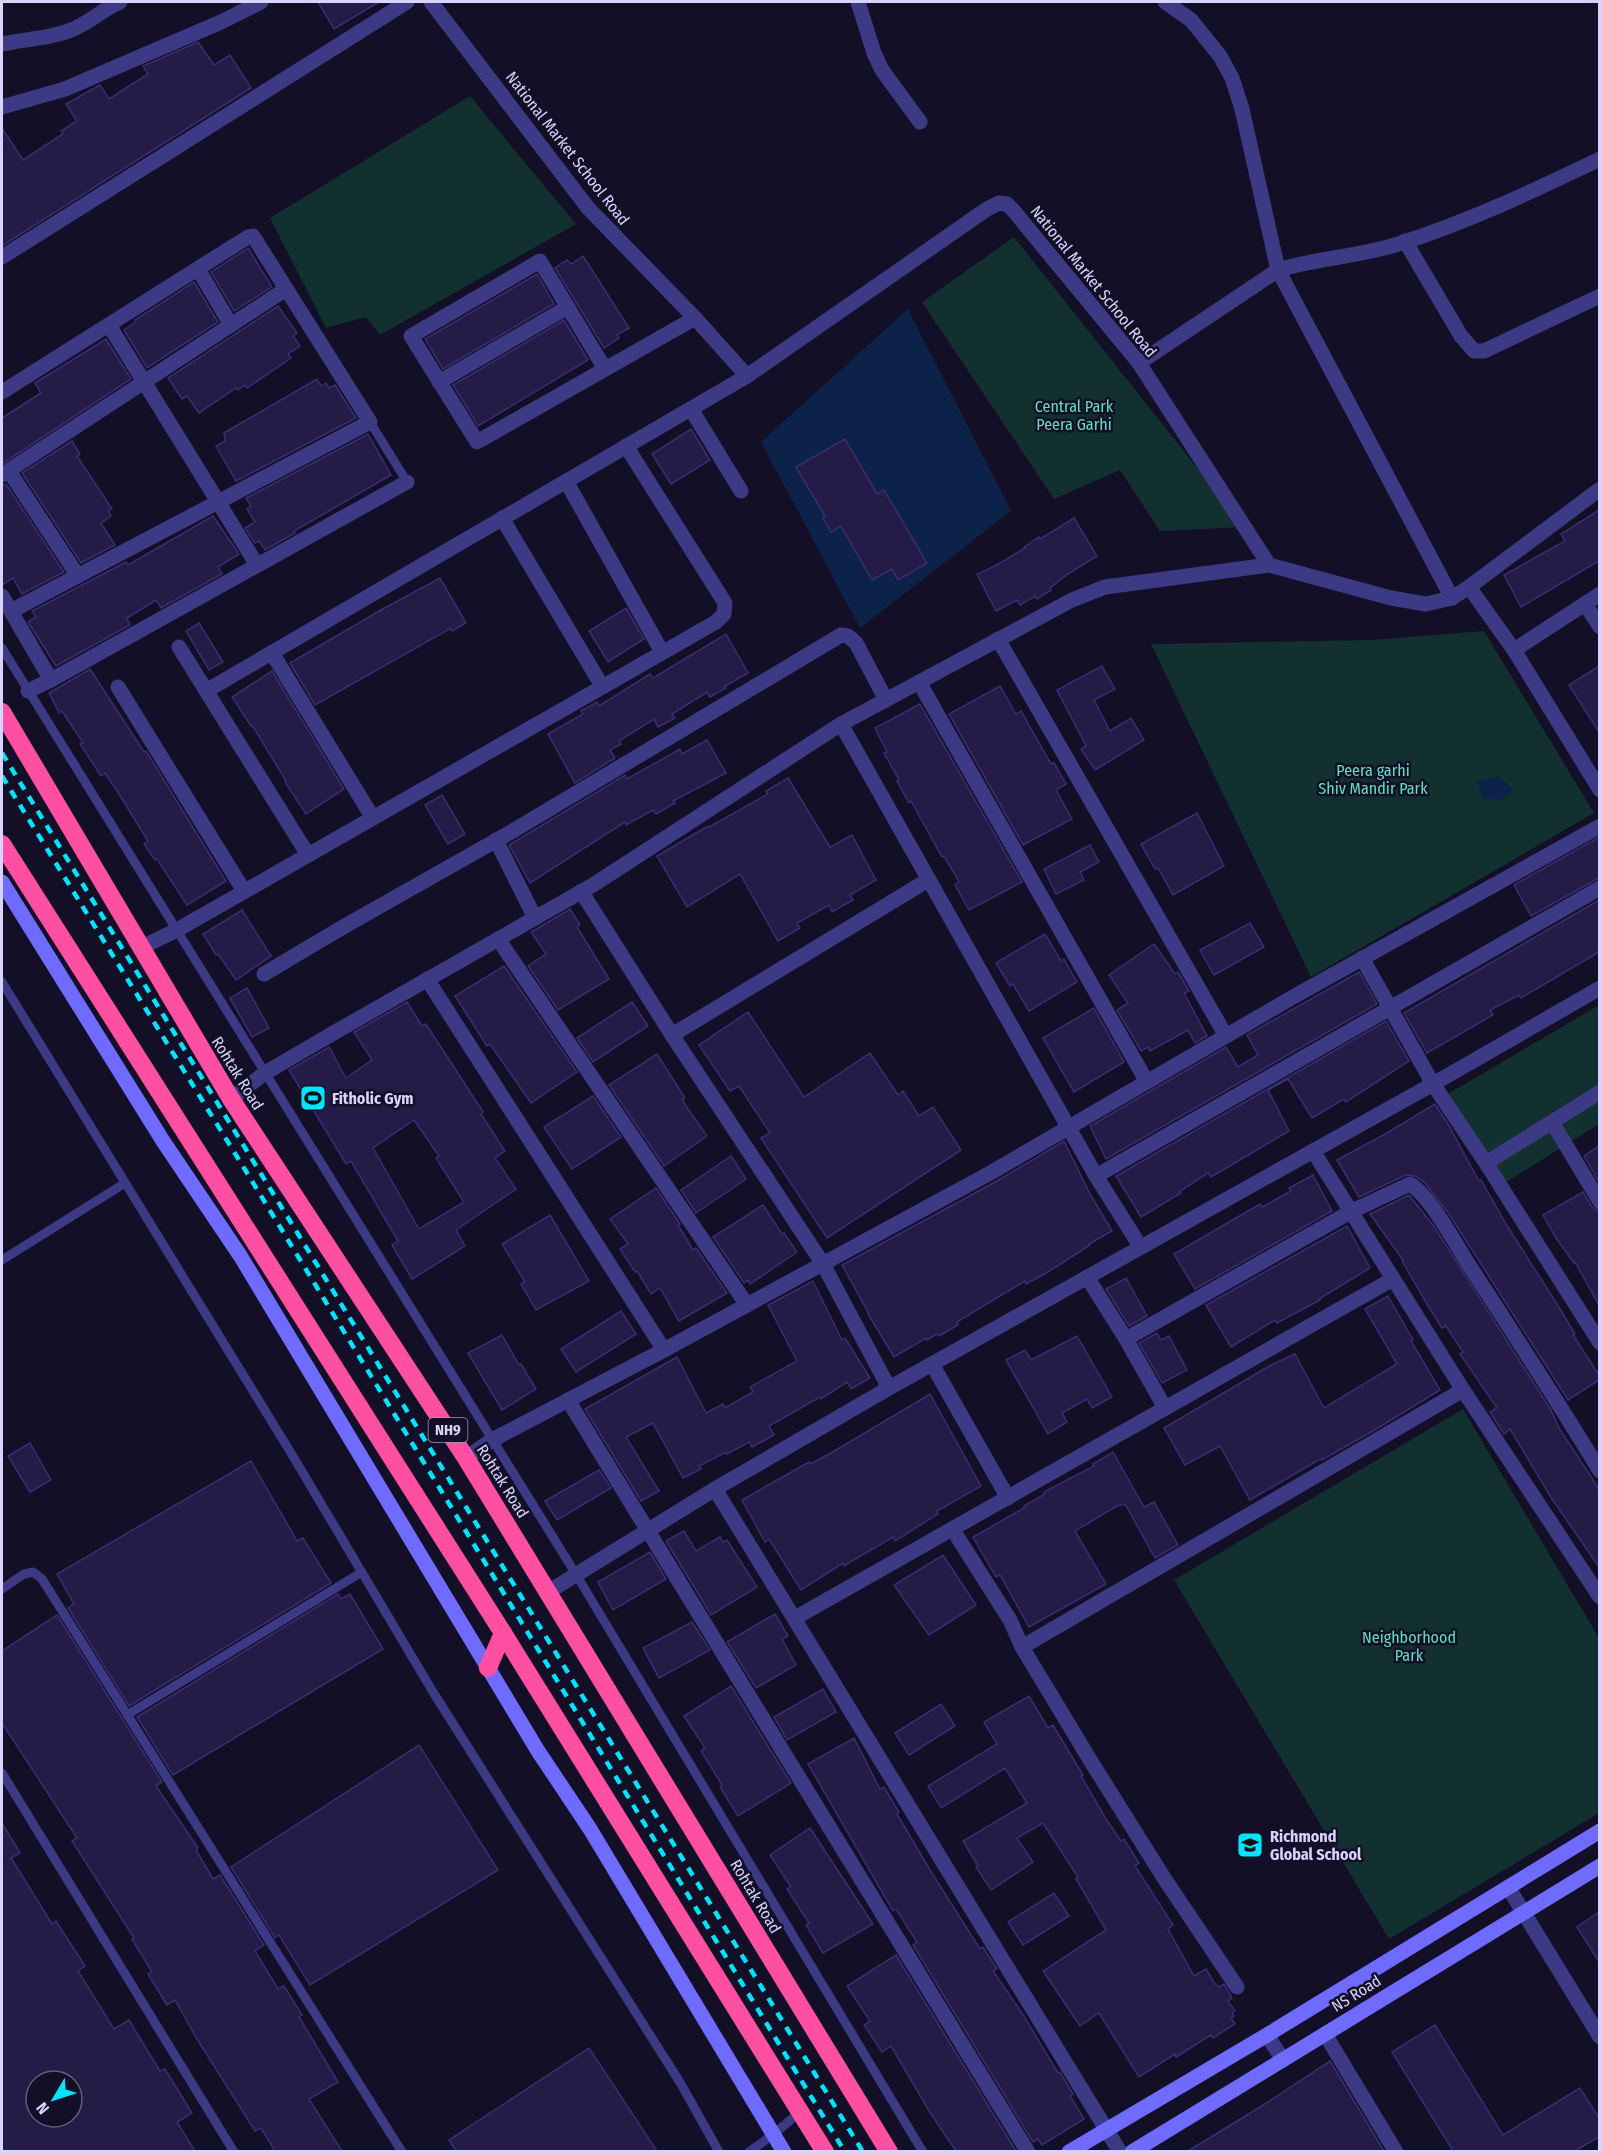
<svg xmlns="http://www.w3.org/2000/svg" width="1601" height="2153" viewBox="0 0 1601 2153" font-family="'Fira Sans Condensed',sans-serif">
<rect width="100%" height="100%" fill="#130f26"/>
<!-- green -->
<g fill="#12302f">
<path d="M470 96 576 224 380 335 366 317 326 328 270 218Z"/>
<path d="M1014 237 1244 527 1160 531 1120 470 1054 499 922 302Z"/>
<path d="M1484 631 1594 813 1311 977 1151 644 1371 640Z"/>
<path d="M1599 1005V1124L1495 1189 1441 1098Z"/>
<path d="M1463 1409 1599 1638V1813L1389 1939 1174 1580Z"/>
</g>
<!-- water -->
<g fill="#0c2248">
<path d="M908 309 1011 511 860 628 761 442Z"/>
<path d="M1499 776 1514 790 1501 800 1483 798 1477 781Z"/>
</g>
<!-- building -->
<g fill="#241b47" stroke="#3b2d73" stroke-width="1.5" fill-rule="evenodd">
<path d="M318 2H379L334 29Z"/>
<path d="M198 42 214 65 230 55 251 88 2 246V128L23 160 63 134 61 131 77 121 66 104 100 85 109 99 148 74 143 66Z"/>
<path d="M248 248 272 287 234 311 211 272Z"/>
<path d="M583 256 629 328 617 335 619 338 604 348 555 268 567 260 571 264Z"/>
<path d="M537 274 554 304 443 369 425 339Z"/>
<path d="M194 282 218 322 147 368 124 330 136 322 135 320Z"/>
<path d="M278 306 297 333 293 336 300 346 288 354 291 358 247 388 245 385 238 390 236 388 199 413 187 396 182 399 168 378Z"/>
<path d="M564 320 588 360 478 426 453 385Z"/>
<path d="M106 339 131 379 2 464V418L41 393 35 383Z"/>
<path d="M317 379 321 386 326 383 329 388 335 385 356 418 236 481 216 446 225 441 224 433Z"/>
<path d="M691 429 710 460 671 484 652 454Z"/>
<path d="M368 434 391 475 294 531 295 533 265 550 259 541 255 543 245 528 255 522 247 509 251 506 246 498Z"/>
<path d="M845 439 877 494 884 490 927 563 898 580 892 569 872 580 841 526 831 532 823 518 825 516 796 467Z"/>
<path d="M72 441 80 454 77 456 112 509 108 511 111 516 101 523 115 545 81 563 22 473Z"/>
<path d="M6 484 64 572 22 594 13 578 2 585V485Z"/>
<path d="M1599 510V561L1521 607 1504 575 1565 541 1561 534Z"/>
<path d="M213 516 239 554 218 567 222 574 161 608 156 600 127 618 130 625 56 666 28 622 36 617 32 611 126 562 128 565Z"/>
<path d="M1074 518 1097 556 1065 576 1050 588 1051 590 1037 599 1035 596 1020 605 1017 600 996 611 977 574 995 566 1025 548 1024 547 1039 537 1040 539Z"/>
<path d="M440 578 466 623 452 631 451 628 315 705 290 663 381 610Z"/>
<path d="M626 608 644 639 608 662 589 631Z"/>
<path d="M199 623 223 662 209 670 186 631Z"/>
<path d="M726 634 748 673 725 686 726 688 710 697 707 692 672 714 675 718 658 727 654 719 619 741 621 744 610 750 615 758 575 783 548 734 583 714 581 711 597 702 599 706 650 674 653 678Z"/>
<path d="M1102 666 1115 689 1094 700 1110 731 1131 718 1144 740 1095 770 1081 749 1086 746 1057 690Z"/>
<path d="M1599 666V732L1569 685Z"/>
<path d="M90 669 144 752 146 751 226 881 187 905 157 859 155 860 144 844 148 841 119 794 105 773 101 776 80 744 83 743 62 711 59 713 49 693Z"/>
<path d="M272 671 344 789 306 814 285 782 286 781 252 725 251 726 232 697Z"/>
<path d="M1000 686 1016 714 1021 711 1051 764 1054 763 1066 784 1056 790 1072 819 1023 845 949 714Z"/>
<path d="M920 704 1022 882 969 910 955 885 959 882 944 856 942 857 911 801 909 803 897 781 899 780 884 753 887 752 875 728Z"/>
<path d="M707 740 726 773 673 801 675 803 656 814 653 810 626 825 625 822 530 883 509 845 625 775 627 779 680 749 682 754Z"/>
<path d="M788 778 830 847 852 835 876 880 850 895 853 900 832 912 829 905 797 923 800 928 778 941 740 874 687 907 657 856 708 826 709 827 768 794 766 791Z"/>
<path d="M442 795 465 834 448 844 425 805Z"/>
<path d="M1197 813 1224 866 1173 895 1158 868 1155 869 1141 844Z"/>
<path d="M1599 837V878L1531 916 1514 885Z"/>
<path d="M1090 845 1099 862 1080 872 1084 880 1056 894 1044 869Z"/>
<path d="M1599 900V952L1521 998 1519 995 1490 1010 1493 1015 1427 1053 1404 1013Z"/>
<path d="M570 909 580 925 577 927 609 979 558 1010 528 966 546 954 531 932Z"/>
<path d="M242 910 271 956 236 980 218 954 216 955 203 934Z"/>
<path d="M1250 923 1264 947 1214 975 1200 950Z"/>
<path d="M1045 934 1061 961 1064 959 1077 982 1029 1011 1013 984 1010 986 996 963Z"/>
<path d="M1154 944 1175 974 1178 972 1189 991 1184 993 1207 1036 1195 1043 1188 1030 1150 1051 1148 1047 1141 1051 1117 1010 1128 1003 1109 975Z"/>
<path d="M504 966 577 1072 531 1103 490 1044 487 1046 455 996Z"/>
<path d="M1359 972 1377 1004 1106 1159 1090 1126 1226 1047 1238 1067 1258 1055 1247 1035Z"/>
<path d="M247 988 269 1028 252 1037 230 998Z"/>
<path d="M407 1002 422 1026 426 1024 483 1112 481 1114 505 1151 495 1158 516 1189 456 1230 465 1246 412 1279 392 1245 398 1241 351 1161 346 1164 289 1070 329 1047 346 1078 372 1060 354 1032ZM414 1120 439 1156 436 1158 464 1202 419 1229 373 1148Z"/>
<path d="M632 1002 648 1026 593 1062 577 1038Z"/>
<path d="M1094 1008 1124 1062 1074 1092 1043 1038Z"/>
<path d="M748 1012 804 1097 870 1053 898 1095 903 1091 919 1116 933 1107 961 1150 827 1238 761 1138 770 1133 739 1086 730 1091 699 1045Z"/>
<path d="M1386 1021 1409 1061 1346 1102 1344 1099 1312 1118 1288 1079 1268 1090 1289 1131 1211 1177 1208 1173 1180 1191 1181 1193 1141 1217 1116 1176Z"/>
<path d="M657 1054 685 1098 682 1100 707 1136 664 1166 609 1085Z"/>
<path d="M593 1096 621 1137 572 1169 544 1127Z"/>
<path d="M1435 1104 1448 1124 1479 1181 1481 1180 1506 1224 1562 1312 1575 1334 1573 1335 1599 1375V1380L1568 1400 1449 1214 1425 1183 1415 1176 1406 1175 1359 1197 1337 1160 1387 1133Z"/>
<path d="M1064 1141 1090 1194 1112 1231 1089 1244 1090 1245 1048 1272 1026 1284 1025 1281 957 1322 958 1325 939 1336 937 1334 927 1340 926 1338 894 1357 868 1314H869L842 1265 997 1181Z"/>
<path d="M1599 1146V1182L1584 1156Z"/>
<path d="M731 1156 746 1179 696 1213 681 1190Z"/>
<path d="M1313 1175 1332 1211 1195 1289 1174 1254 1260 1204 1262 1207 1291 1191 1289 1188Z"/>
<path d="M656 1188 680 1224 678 1225 693 1250 696 1248 727 1293 679 1321 660 1288 651 1294 637 1271 635 1272 620 1249 628 1244 610 1219Z"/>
<path d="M1583 1192 1592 1207 1599 1212V1305L1575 1262 1574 1263 1556 1238 1543 1215Z"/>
<path d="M1409 1195 1433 1225 1551 1410 1559 1428 1599 1489V1567L1552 1499 1510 1429 1504 1434 1490 1412 1497 1408 1460 1354 1463 1352 1446 1326 1442 1328 1430 1309 1402 1261 1403 1260 1370 1214Z"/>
<path d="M763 1205 782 1234 784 1233 797 1252 750 1284 748 1280 744 1283 713 1237Z"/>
<path d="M550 1215 589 1281 536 1310 521 1284 525 1282 502 1244Z"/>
<path d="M1347 1226 1370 1268 1319 1299 1320 1300 1277 1323 1275 1320 1231 1347 1206 1305Z"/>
<path d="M1126 1278 1147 1316 1129 1326 1106 1289Z"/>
<path d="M813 1281 842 1340 845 1338 870 1378 851 1389 847 1382 821 1399 820 1397 769 1426 774 1435 752 1447 749 1442 727 1454 726 1452 699 1466 701 1469 683 1478 653 1423 626 1437 659 1491 641 1501 585 1409 677 1357 706 1413 723 1404 725 1408 753 1392 750 1387 797 1361 768 1305Z"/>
<path d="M1388 1296 1413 1340 1411 1341 1440 1390 1373 1431 1322 1460V1458L1250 1500 1220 1446 1185 1465 1164 1428 1271 1365 1295 1354 1324 1408 1397 1364 1365 1309Z"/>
<path d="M621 1311 636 1334 576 1372 561 1349Z"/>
<path d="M1157 1333 1161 1340 1169 1336 1187 1370 1162 1383 1139 1343Z"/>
<path d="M502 1335 519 1365 521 1364 536 1389 502 1410 468 1353Z"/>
<path d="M1077 1336 1112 1397 1092 1408 1087 1399 1062 1413 1067 1422 1048 1434 1006 1360 1025 1350 1031 1360Z"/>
<path d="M930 1394 981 1486 937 1511 938 1514 895 1541 893 1537 844 1566 843 1563 801 1590 769 1539 765 1542 742 1500 809 1462 811 1464 836 1450Z"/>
<path d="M30 1443 51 1480 30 1492 8 1456Z"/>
<path d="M1113 1452 1144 1507 1154 1502 1178 1545 1155 1558 1125 1504 1117 1506 1075 1531 1106 1584 1029 1627 1000 1575 996 1577 973 1537 1024 1508V1506L1045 1494 1044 1492 1094 1466 1093 1464Z"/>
<path d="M251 1461 297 1541 303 1538 331 1583 129 1706 68 1608 74 1604 57 1574Z"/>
<path d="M599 1470 611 1488 557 1520 545 1501Z"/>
<path d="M684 1531 696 1551 720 1537 723 1542 727 1540 757 1587 711 1615 666 1541Z"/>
<path d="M650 1552 666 1579 613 1610 598 1582Z"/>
<path d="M943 1555 976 1605 929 1635 894 1585Z"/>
<path d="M338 1594 341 1599 350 1594 383 1649 173 1775 137 1717Z"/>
<path d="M775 1614 788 1636 782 1639 796 1665 756 1688 727 1642Z"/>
<path d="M57 1615 162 1782 156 1786 198 1848 196 1850 213 1879 220 1875 264 1945 255 1951 278 1989 284 1986 302 2015 299 2017 338 2082 309 2099 342 2151H275L261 2128 255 2131 197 2039 175 2000 167 2005 148 1974 152 1972 132 1939 134 1938 72 1841 77 1838 2 1723V1651Z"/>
<path d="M692 1622 710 1650 659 1678 643 1648Z"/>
<path d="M731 1686 791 1783 738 1816 720 1787 722 1785 701 1751 705 1748 684 1716Z"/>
<path d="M823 1689 836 1712 787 1740 774 1717Z"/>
<path d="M1029 1696 1048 1728 1053 1725 1083 1775 1081 1776 1106 1819 1121 1841 1124 1839 1139 1863 1135 1866 1173 1925 1168 1929 1194 1976 1206 1969 1215 1984 1219 1987 1224 1984 1232 1998 1228 2001 1235 2011 1232 2013 1234 2016 1231 2018 1235 2024 1213 2038 1211 2035 1176 2057 1175 2054 1139 2077 1099 2013 1080 2026 1043 1971 1106 1930 1076 1879 1078 1878 1074 1871 1043 1823 1017 1838 1033 1862 991 1890 976 1867 978 1866 963 1841 1027 1803 1005 1768 941 1808 928 1786 997 1744 984 1722Z"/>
<path d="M941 1704 955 1726 909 1755 895 1733Z"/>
<path d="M854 1738 880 1789 884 1787 899 1812 897 1814 930 1870 980 1949 983 1947 997 1969 993 1971 1022 2013 1058 2073 1060 2072 1073 2094 1070 2096 1084 2119 1042 2145 1038 2139 1033 2142 913 1945 917 1942 896 1909 893 1911 808 1764Z"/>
<path d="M419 1745 498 1870 310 1985 279 1935 275 1938 231 1867Z"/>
<path d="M2 1823 20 1853 11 1858 52 1924 56 1921 85 1966 78 1971 114 2029 129 2020 160 2071 165 2069 192 2113 177 2122 195 2151H2ZM36 2081H72V2117H36Z"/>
<path d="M810 1828 873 1924 823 1953 806 1925 809 1923 787 1889 791 1887 770 1855Z"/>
<path d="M1054 1893 1069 1916 1023 1945 1008 1922Z"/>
<path d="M1599 1912V1962L1577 1927Z"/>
<path d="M896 1955 1016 2151H956L931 2114 891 2046 882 2052 864 2025 870 2021 847 1986Z"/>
<path d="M1435 2025 1503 2135 1580 2088 1599 2118V2137L1575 2151H1453L1392 2052Z"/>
<path d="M589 2048 657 2151H456L449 2140Z"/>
<path d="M1330 2061 1384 2151H1188L1265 2104Z"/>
</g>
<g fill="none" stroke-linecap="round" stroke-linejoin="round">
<!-- lane -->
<g stroke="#3d3a85" stroke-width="9">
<path d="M370 422 407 482"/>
<path d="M2 648 577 1576 923 2152"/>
<path d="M2 982 291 1453 433 1692 681 2084 719 2152"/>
<path d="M2 1260 125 1183"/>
<path d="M2 1589 24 1574 33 1572 42 1579 402 2152"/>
<path d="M127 1715 362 1572"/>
<path d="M2 1773 234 2152"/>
<path d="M749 2152 774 2134 800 2112"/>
</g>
<!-- street -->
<g stroke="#3d3a85" stroke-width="15">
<path d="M431 2 588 208 695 318 747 376"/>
<path d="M858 2 874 53 882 70 920 122"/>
<path d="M1165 2 1191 20 1220 56 1232 78 1242 109 1278 270 1452 598"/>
<path d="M2 44C24 39 49 39 71 30 89 23 103 9 120 2"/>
<path d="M2 107 65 89 221 22 261 2"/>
<path d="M1405 241 1461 336 1474 351H1484L1600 296"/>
<path d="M2 257 407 2"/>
<path d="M198 269 231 325"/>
<path d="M109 325 257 565"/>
<path d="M1139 363 1278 270C1316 258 1357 257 1395 245 1466 223 1533 191 1600 159"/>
<path d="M605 369 540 261 411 336 477 442 695 318"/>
<path d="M439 382 568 307"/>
<path d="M2 392 248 237 253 236 370 422 11 611"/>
<path d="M691 409 741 491"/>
<path d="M9 471 78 576"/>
<path d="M2 475 286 289"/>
<path d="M566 481 662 652"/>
<path d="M502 518 602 686"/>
<path d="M1469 587 1514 650 1600 790"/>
<path d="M2 596 51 680"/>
<path d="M1585 604 1600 627"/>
<path d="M998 639 1226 1036"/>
<path d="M179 647 308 855"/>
<path d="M1514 650 1600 594"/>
<path d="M272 653 373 818"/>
<path d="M919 682 1147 1082"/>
<path d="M118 687 244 891"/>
<path d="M28 691 51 680 407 482"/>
<path d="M206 691 747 376 987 209 999 203 1007 204 1013 210 1139 363 1269 565 1391 598 1426 604 1452 598 1469 587 1600 489"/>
<path d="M841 724 1096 1176 1140 1246"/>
<path d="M496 840 535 918"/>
<path d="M581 891 672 1035 823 1264 889 1388"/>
<path d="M498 939 747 1305"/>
<path d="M140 948 177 930 716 622 724 614 725 603 626 446"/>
<path d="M1362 958 1433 1084 1486 1163 1600 1343"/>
<path d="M264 974 343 927 511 832 841 635 848 636 856 643 886 700"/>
<path d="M427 979 664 1350"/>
<path d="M672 1035 928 880"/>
<path d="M231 1099 265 1073 337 1031 593 885 841 724 1072 600 1105 587 1269 565"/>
<path d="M1552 1122 1600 1202"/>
<path d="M1313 1151 1463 1390 1600 1597"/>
<path d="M1486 1163 1600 1092"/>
<path d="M1096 1176 1600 888"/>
<path d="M1087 1277 1126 1339 1352 1211 1410 1184C1430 1196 1454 1241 1467 1262 1512 1331 1557 1400 1600 1471"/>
<path d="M1126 1339 1165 1408"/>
<path d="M932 1364 1008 1498"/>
<path d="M568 1400 1028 2152"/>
<path d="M466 1458 492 1440 664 1350 992 1172 1293 997 1600 826"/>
<path d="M715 1489 1120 2152"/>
<path d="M953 1530 1010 1620 1022 1647 1092 1763 1164 1878 1237 1987"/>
<path d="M548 1592 715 1489 889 1388 1433 1084 1600 988"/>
<path d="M795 1618 1393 1279"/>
<path d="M1022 1647 1463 1390"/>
<path d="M1508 1887 1600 2037"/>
<path d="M1325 2034 1396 2152"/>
<path d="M1267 2035 1283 2060"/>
</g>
<!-- secondary -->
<g stroke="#6f6bff" stroke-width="15">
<path d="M2 882 163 1141 241 1257 538 1751 590 1829 784 2152"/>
<path d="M1069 2152 1267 2035 1600 1831"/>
<path d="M1132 2152 1600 1866"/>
</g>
<!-- highway -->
<g stroke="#ff4fa3" stroke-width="18">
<path d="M2 712 231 1099 466 1458 889 2152"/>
<path d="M2 844 503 1633 825 2152"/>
<path d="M488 1668 503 1633"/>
</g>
<!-- rail -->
<g stroke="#00e5ff" stroke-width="4.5" stroke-dasharray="9 8" stroke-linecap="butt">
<path d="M2 753 863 2152"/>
<path d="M2 776 244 1168 845 2152"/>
</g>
</g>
<!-- icons -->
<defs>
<symbol id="stadium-square" viewBox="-11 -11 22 22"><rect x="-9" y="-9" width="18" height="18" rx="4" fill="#00e5ff" stroke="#130f26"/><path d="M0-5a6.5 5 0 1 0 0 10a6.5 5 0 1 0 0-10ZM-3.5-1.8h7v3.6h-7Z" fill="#111"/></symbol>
<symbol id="school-square" viewBox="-11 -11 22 22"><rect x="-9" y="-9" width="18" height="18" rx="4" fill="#00e5ff" stroke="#130f26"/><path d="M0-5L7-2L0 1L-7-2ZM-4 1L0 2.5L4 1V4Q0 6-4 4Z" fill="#111"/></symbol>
</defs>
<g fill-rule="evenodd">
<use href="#stadium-square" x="298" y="1083" width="30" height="30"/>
<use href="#school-square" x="1235" y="1830" width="30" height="30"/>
</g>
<g text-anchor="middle" stroke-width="5" stroke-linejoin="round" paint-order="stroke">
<!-- shield labels -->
<rect fill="#130f26" stroke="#9e99be" stroke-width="1.5" x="428.5" y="1418" width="39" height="24" rx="4.5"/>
<g font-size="15" font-weight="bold" fill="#d9d4ff">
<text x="448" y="1435">NH9</text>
</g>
<!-- street labels -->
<g font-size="16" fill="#d9d4ff" stroke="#130f26">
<text transform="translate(568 148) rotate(52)" y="6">National Market School Road</text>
<text transform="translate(1094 281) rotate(51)" y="6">National Market School Road</text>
<text transform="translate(238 1073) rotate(58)" y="6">Rohtak Road</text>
<text transform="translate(503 1481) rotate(58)" y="6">Rohtak Road</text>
<text transform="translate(756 1896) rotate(59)" y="6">Rohtak Road</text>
<text transform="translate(1356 1993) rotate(-32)" y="6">NS Road</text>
</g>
<!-- park labels -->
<g font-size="16" fill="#5fe0c0" stroke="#130f26">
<text x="1074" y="412">Central Park<tspan x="1074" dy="18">Peera Garhi</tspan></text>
<text x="1373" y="776">Peera garhi<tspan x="1373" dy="18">Shiv Mandir Park</tspan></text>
<text x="1409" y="1643">Neighborhood<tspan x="1409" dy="18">Park</tspan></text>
</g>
<!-- poi labels -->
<g font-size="16" font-weight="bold" fill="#d9d4ff" stroke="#130f26" text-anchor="start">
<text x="332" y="1104">Fitholic Gym</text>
<text x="1270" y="1842">Richmond<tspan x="1270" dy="18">Global School</tspan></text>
</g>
</g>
<!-- border -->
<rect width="1601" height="2153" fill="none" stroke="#d9d4ff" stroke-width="6"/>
<!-- north arrow -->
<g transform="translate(54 2099) rotate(231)"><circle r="28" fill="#130f26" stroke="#625e7d" stroke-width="1.5"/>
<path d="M0-4.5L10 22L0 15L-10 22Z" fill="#00e5ff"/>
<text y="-9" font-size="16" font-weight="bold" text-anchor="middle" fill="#d9d4ff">N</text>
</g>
</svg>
